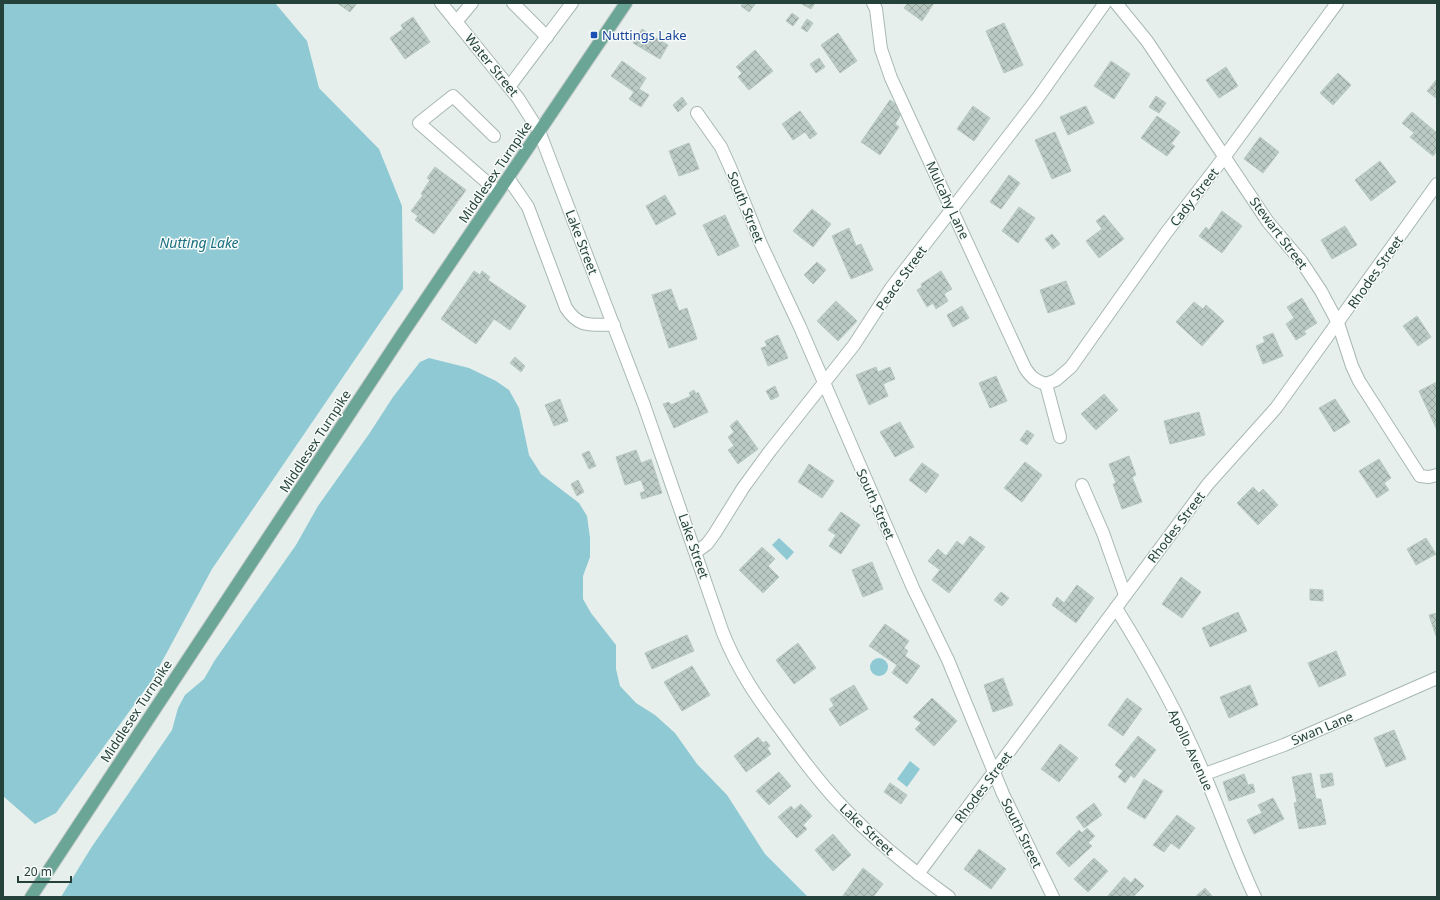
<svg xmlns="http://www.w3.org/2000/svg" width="1440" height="900" viewBox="0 0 1440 900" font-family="'Noto Sans',sans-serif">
<defs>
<pattern id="building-cross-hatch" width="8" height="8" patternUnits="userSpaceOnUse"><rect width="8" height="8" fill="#bbcac4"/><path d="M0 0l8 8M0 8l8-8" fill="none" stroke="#98a6a0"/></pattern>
</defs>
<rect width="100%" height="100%" fill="#e6efeb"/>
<!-- water -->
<g fill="#8ec9d4">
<path d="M3 3H275L307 41 319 88 379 149 402 206 403 289 212 569 152 680 56 813 35 824 3 796Z"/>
<path d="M429 358 469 368 496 381 509 390 519 408 529 455 541 474 579 503 587 516 590 538V557L583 576V599L591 613 616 645V669L620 686 636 703 655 715 675 733 697 764 727 795 765 854 808 897H61L91 848 172 730 178 708 185 695 204 679 215 660 296 545 318 506 369 434 393 397 420 362Z"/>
<path d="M779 538 794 552 787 560 772 545Z"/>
<circle cx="879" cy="667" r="9"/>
<path d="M910 761 920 769 907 787 897 779Z"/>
</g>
<!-- building -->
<g fill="url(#building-cross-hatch)" stroke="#b8c9c2">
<path d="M337 3H357L350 12Z"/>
<path d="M743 3H756L749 12 741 6Z"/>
<path d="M800 3H815L811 9Z"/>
<path d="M908 3H934L922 21 904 8Z"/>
<path d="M792 13 799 18 793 26 786 21Z"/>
<path d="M413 17 430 42 405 59 390 38 403 29 401 25Z"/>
<path d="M807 19 813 23 807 32 801 28Z"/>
<path d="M1004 23 1023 65 1004 73 986 31Z"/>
<path d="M642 29 668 45 660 59 633 43Z"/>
<path d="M838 33 857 61 840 73 821 45Z"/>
<path d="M755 50 773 71 749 90 738 77 742 73 736 67Z"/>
<path d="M819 58 825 67 816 73 810 64Z"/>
<path d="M622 61 646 78 639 89 649 95 641 107 629 99 634 92 611 76Z"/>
<path d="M1111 61 1130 74 1114 99 1094 86Z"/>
<path d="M1226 67 1238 86 1219 98 1206 80Z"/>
<path d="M1338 73 1351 85 1333 105 1320 93Z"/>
<path d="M1437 79V99L1427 91Z"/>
<path d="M1156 96 1166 103 1159 113 1149 107Z"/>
<path d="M682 97 687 104 678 112 673 105Z"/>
<path d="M890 100 900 107 897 111 901 114 895 124 899 127 880 155 861 142Z"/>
<path d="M973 106 990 118 974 141 957 129Z"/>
<path d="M1086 106 1094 123 1068 135 1060 117Z"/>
<path d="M800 111 817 134 810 139 805 132 793 140 782 124Z"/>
<path d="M1412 112 1437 133V151L1433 156 1410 137 1414 133 1402 123Z"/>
<path d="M1157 116 1180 132 1171 144 1175 146 1167 156 1141 138Z"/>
<path d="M1055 132 1071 171 1052 179 1035 140Z"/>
<path d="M1260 137 1279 152 1263 173 1244 159Z"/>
<path d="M689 143 699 169 679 176 669 151Z"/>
<path d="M1380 161 1396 182 1371 201 1355 180Z"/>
<path d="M435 167 466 190 434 234 415 220 418 216 411 211 423 195 421 194 430 180 427 178Z"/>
<path d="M1009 175 1020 183 1001 209 990 202Z"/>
<path d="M665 195 676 214 656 225 646 206Z"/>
<path d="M1019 207 1035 218 1018 243 1002 231Z"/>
<path d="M812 209 831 224 813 247 793 231Z"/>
<path d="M1222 211 1242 226 1222 253 1199 236 1206 227 1209 230Z"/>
<path d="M725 215 739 246 718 256 703 225Z"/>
<path d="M1104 215 1124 239 1099 258 1086 241 1102 229 1096 221Z"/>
<path d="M1345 226 1357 245 1332 259 1321 240Z"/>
<path d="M849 228 856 246 861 244 873 270 851 279 832 236Z"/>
<path d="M1052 234 1060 244 1053 249 1045 239Z"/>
<path d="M817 262 826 270 813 284 804 275Z"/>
<path d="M474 271 480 275 482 271 490 277 488 280 526 306 510 330 494 319 476 344 441 319Z"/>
<path d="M941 271 952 289 944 294 948 301 936 309 933 303 927 307 917 290 922 287 921 284Z"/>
<path d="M1066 281 1075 304 1048 313 1040 290Z"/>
<path d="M671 289 679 311 687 308 697 339 669 348 652 295Z"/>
<path d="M1302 298 1317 323 1304 331 1306 334 1296 340 1286 324 1294 318 1287 307Z"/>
<path d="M836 301 857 321 838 341 817 321Z"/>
<path d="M1194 302 1203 309 1206 305 1224 321 1202 346 1176 322Z"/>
<path d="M962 306 969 318 953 327 947 315Z"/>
<path d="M1417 316 1431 337 1418 346 1403 326Z"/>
<path d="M1273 333 1283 356 1263 364 1256 346 1265 342 1263 337Z"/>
<path d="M778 335 788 358 768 366 761 348 767 346 765 341Z"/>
<path d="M515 357 525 366 521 372 510 363Z"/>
<path d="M876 367 878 372 890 367 895 379 883 384 888 396 869 405 856 375Z"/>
<path d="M996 376 1007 401 990 408 979 383Z"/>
<path d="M1437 382V430L1419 391Z"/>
<path d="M775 386 779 396 771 400 766 391Z"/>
<path d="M694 390 696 394 698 392 708 412 674 428 663 404 669 402 671 405 691 396 689 393Z"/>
<path d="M1104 394 1118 410 1096 430 1081 414Z"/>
<path d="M560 399 568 421 554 426 545 405Z"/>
<path d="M1335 399 1350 422 1334 432 1319 408Z"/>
<path d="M1199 412 1205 435 1170 444 1164 421Z"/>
<path d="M737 420 758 449 738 464 728 450 734 446 728 437 734 432 730 426Z"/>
<path d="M900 422 914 447 895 457 880 432Z"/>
<path d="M1027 430 1034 435 1027 445 1020 440Z"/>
<path d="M636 450 641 463 651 459 662 493 642 499 640 493 645 491 641 480 625 485 616 457Z"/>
<path d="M589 451 596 466 589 469 582 454Z"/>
<path d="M1129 456 1136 475 1132 477 1142 502 1122 509 1113 484 1116 483 1109 464Z"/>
<path d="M1379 459 1391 478 1384 483 1389 490 1377 498 1359 471Z"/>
<path d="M1025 462 1042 475 1022 502 1004 488Z"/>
<path d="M922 463 939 475 926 493 909 480Z"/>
<path d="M809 464 834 481 822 498 798 482Z"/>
<path d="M578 480 584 492 577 496 571 484Z"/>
<path d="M1253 487 1259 493 1263 489 1278 505 1258 525 1237 503Z"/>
<path d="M841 512 860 525 841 554 829 546 836 535 828 530Z"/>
<path d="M970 536 985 547 949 593 932 580 940 570 928 561 938 549 946 556 957 541 963 546Z"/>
<path d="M1426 538 1436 554 1416 565 1407 549Z"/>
<path d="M762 547 775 559 768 566 779 577 763 593 739 570Z"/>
<path d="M872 562 883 589 863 597 852 570Z"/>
<path d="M1181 577 1201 592 1182 618 1162 604Z"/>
<path d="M1077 585 1094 598 1076 623 1052 605 1057 597 1064 603Z"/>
<path d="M1310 589 1323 590V601L1310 600Z"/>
<path d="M1001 592 1009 598 1002 606 994 600Z"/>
<path d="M1238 612 1247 631 1210 647 1202 628Z"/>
<path d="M1437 613V636H1436L1429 615Z"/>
<path d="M885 624 909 641 904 648 908 651 905 656 920 666 907 684 892 673 897 665 869 646Z"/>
<path d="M687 635 694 651 652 669 645 653Z"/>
<path d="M798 643 816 668 794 684 776 660Z"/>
<path d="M1336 651 1346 675 1319 687 1308 663Z"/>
<path d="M692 666 710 695 682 711 664 682Z"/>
<path d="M1003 678 1013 705 993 712 984 685Z"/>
<path d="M854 685 868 709 840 726 829 709 834 706 830 699Z"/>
<path d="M1250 685 1258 705 1229 718 1220 697Z"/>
<path d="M932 698 957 721 934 746 915 729 921 723 913 717Z"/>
<path d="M1127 698 1142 709 1123 736 1108 725Z"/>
<path d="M1394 730 1406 759 1386 767 1374 738Z"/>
<path d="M1138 736 1156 750 1134 778 1131 775 1125 783 1118 777 1123 771 1115 765Z"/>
<path d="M758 737 763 743 766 741 770 746 767 748 771 754 746 772 734 756Z"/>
<path d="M1060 744 1078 758 1059 782 1041 769Z"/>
<path d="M779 772 791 786 769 805 756 791Z"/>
<path d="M1311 773 1316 799H1321L1326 824 1299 829 1294 803 1297 802 1292 777Z"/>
<path d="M1332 773 1334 785 1322 788 1320 775Z"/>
<path d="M1244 774 1248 785 1253 784 1255 792 1229 801 1223 782Z"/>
<path d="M1144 779 1163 791 1145 819 1127 808Z"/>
<path d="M890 783 907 795 901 804 884 792Z"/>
<path d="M1273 798 1284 819 1254 834 1247 820 1262 813 1258 805Z"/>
<path d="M1094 803 1102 815 1084 828 1076 817Z"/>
<path d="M801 804 812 816 803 825 807 829 797 838 778 817 791 806 794 810Z"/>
<path d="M1177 815 1195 828 1179 849 1171 843 1164 852 1153 845Z"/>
<path d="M1087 828 1095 836 1088 843 1092 846 1069 867 1056 853 1079 830 1082 833Z"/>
<path d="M833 834 851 855 833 871 815 850Z"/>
<path d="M979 849 1006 869 991 889 964 869Z"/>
<path d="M1094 858 1108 871 1088 892 1074 879Z"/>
<path d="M863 868 883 884 873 897H842Z"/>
<path d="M1124 877 1131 883 1135 878 1144 886 1133 897H1107Z"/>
<path d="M1205 888 1213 897H1195Z"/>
</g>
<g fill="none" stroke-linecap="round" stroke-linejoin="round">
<defs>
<g id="minor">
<path d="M441 3 518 98 539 131 644 405 723 633C738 671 760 702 784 734 802 759 821 785 843 807 875 841 912 870 949 897"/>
<path d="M513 3 547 37"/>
<path d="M873 3 876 9 881 49 891 78 1025 368C1031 377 1035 381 1046 384"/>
<path d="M1116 3 1147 41 1268 222 1301 261 1321 291 1338 323 1352 366 1359 381 1420 476 1429 477 1437 475"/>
<path d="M456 22 472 3"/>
<path d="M509 87 572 3"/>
<path d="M697 113 721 147 730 167 761 244 800 327 913 588 948 660 1003 794 1053 897"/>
<path d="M494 136 453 96 419 123 498 192"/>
<path d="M508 178 528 207 566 308C580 329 591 324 614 325"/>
<path d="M1046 384 1056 380 1071 367 1166 233 1225 156 1337 3"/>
<path d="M1046 384 1060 437"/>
<path d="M1082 485 1103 533 1125 595"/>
<path d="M696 552 707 544 715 533 743 488 770 451 854 345 891 288 1037 99 1105 3"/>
<path d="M1116 608C1149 661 1180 716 1204 774 1222 815 1236 857 1255 897"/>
<path d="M1205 774 1284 745 1437 678"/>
<path d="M918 874 1208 484 1276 408 1437 184"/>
</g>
<path id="major" d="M31 897 403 333 626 3"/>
</defs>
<!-- minor casing -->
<use href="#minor" stroke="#a8b8b2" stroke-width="14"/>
<!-- major casing -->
<use href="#major" stroke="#c2cac8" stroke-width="14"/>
<!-- minor -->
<use href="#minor" stroke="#fff" stroke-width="12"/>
<!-- major -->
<use href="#major" stroke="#6aa596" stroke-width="12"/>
</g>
<!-- markers -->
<rect fill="#1a4fb4" stroke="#f7fbf9" stroke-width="1.5" x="590" y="31" width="8" height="8" rx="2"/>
<g text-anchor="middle" stroke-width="3" stroke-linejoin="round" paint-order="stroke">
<!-- transit labels -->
<g font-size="13" fill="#164399" stroke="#f7fbf9" text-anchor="start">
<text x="602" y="40">Nuttings Lake</text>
</g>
<!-- street labels -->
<g font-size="13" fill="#24423a" stroke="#f7fbf9">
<text transform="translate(492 65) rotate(51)" y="5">Water Street</text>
<text transform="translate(495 172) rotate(-56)" y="5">Middlesex Turnpike</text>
<text transform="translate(1194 197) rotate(-52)" y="5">Cady Street</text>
<text transform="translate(948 200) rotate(65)" y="5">Mulcahy Lane</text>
<text transform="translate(746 207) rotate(68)" y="5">South Street</text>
<text transform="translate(1279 233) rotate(53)" y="5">Stewart Street</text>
<text transform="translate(582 242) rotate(69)" y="5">Lake Street</text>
<text transform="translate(1375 272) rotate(-55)" y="5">Rhodes Street</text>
<text transform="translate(901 278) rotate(-54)" y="5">Peace Street</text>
<text transform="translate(315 441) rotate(-57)" y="5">Middlesex Turnpike</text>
<text transform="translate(876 504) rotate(66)" y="5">South Street</text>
<text transform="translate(1176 527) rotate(-53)" y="5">Rhodes Street</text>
<text transform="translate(694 546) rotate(71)" y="5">Lake Street</text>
<text transform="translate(136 711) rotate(-57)" y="5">Middlesex Turnpike</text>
<text transform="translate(1322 728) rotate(-23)" y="5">Swan Lane</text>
<text transform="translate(1191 750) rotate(65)" y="5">Apollo Avenue</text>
<text transform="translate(983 787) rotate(-53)" y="5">Rhodes Street</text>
<text transform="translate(867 829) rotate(43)" y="5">Lake Street</text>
<text transform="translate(1022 833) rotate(64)" y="5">South Street</text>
</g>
<!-- water labels -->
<g font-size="14" font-style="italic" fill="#1c6f80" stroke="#f7fbf9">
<text x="199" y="248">Nutting Lake</text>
</g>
</g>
<!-- border -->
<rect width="1440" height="900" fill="none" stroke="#24423a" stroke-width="8"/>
<!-- scale -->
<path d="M18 876v6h53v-6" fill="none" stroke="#24423a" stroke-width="2"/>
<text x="24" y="876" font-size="12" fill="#24423a" stroke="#f7fbf9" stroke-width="3" paint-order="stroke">20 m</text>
</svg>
